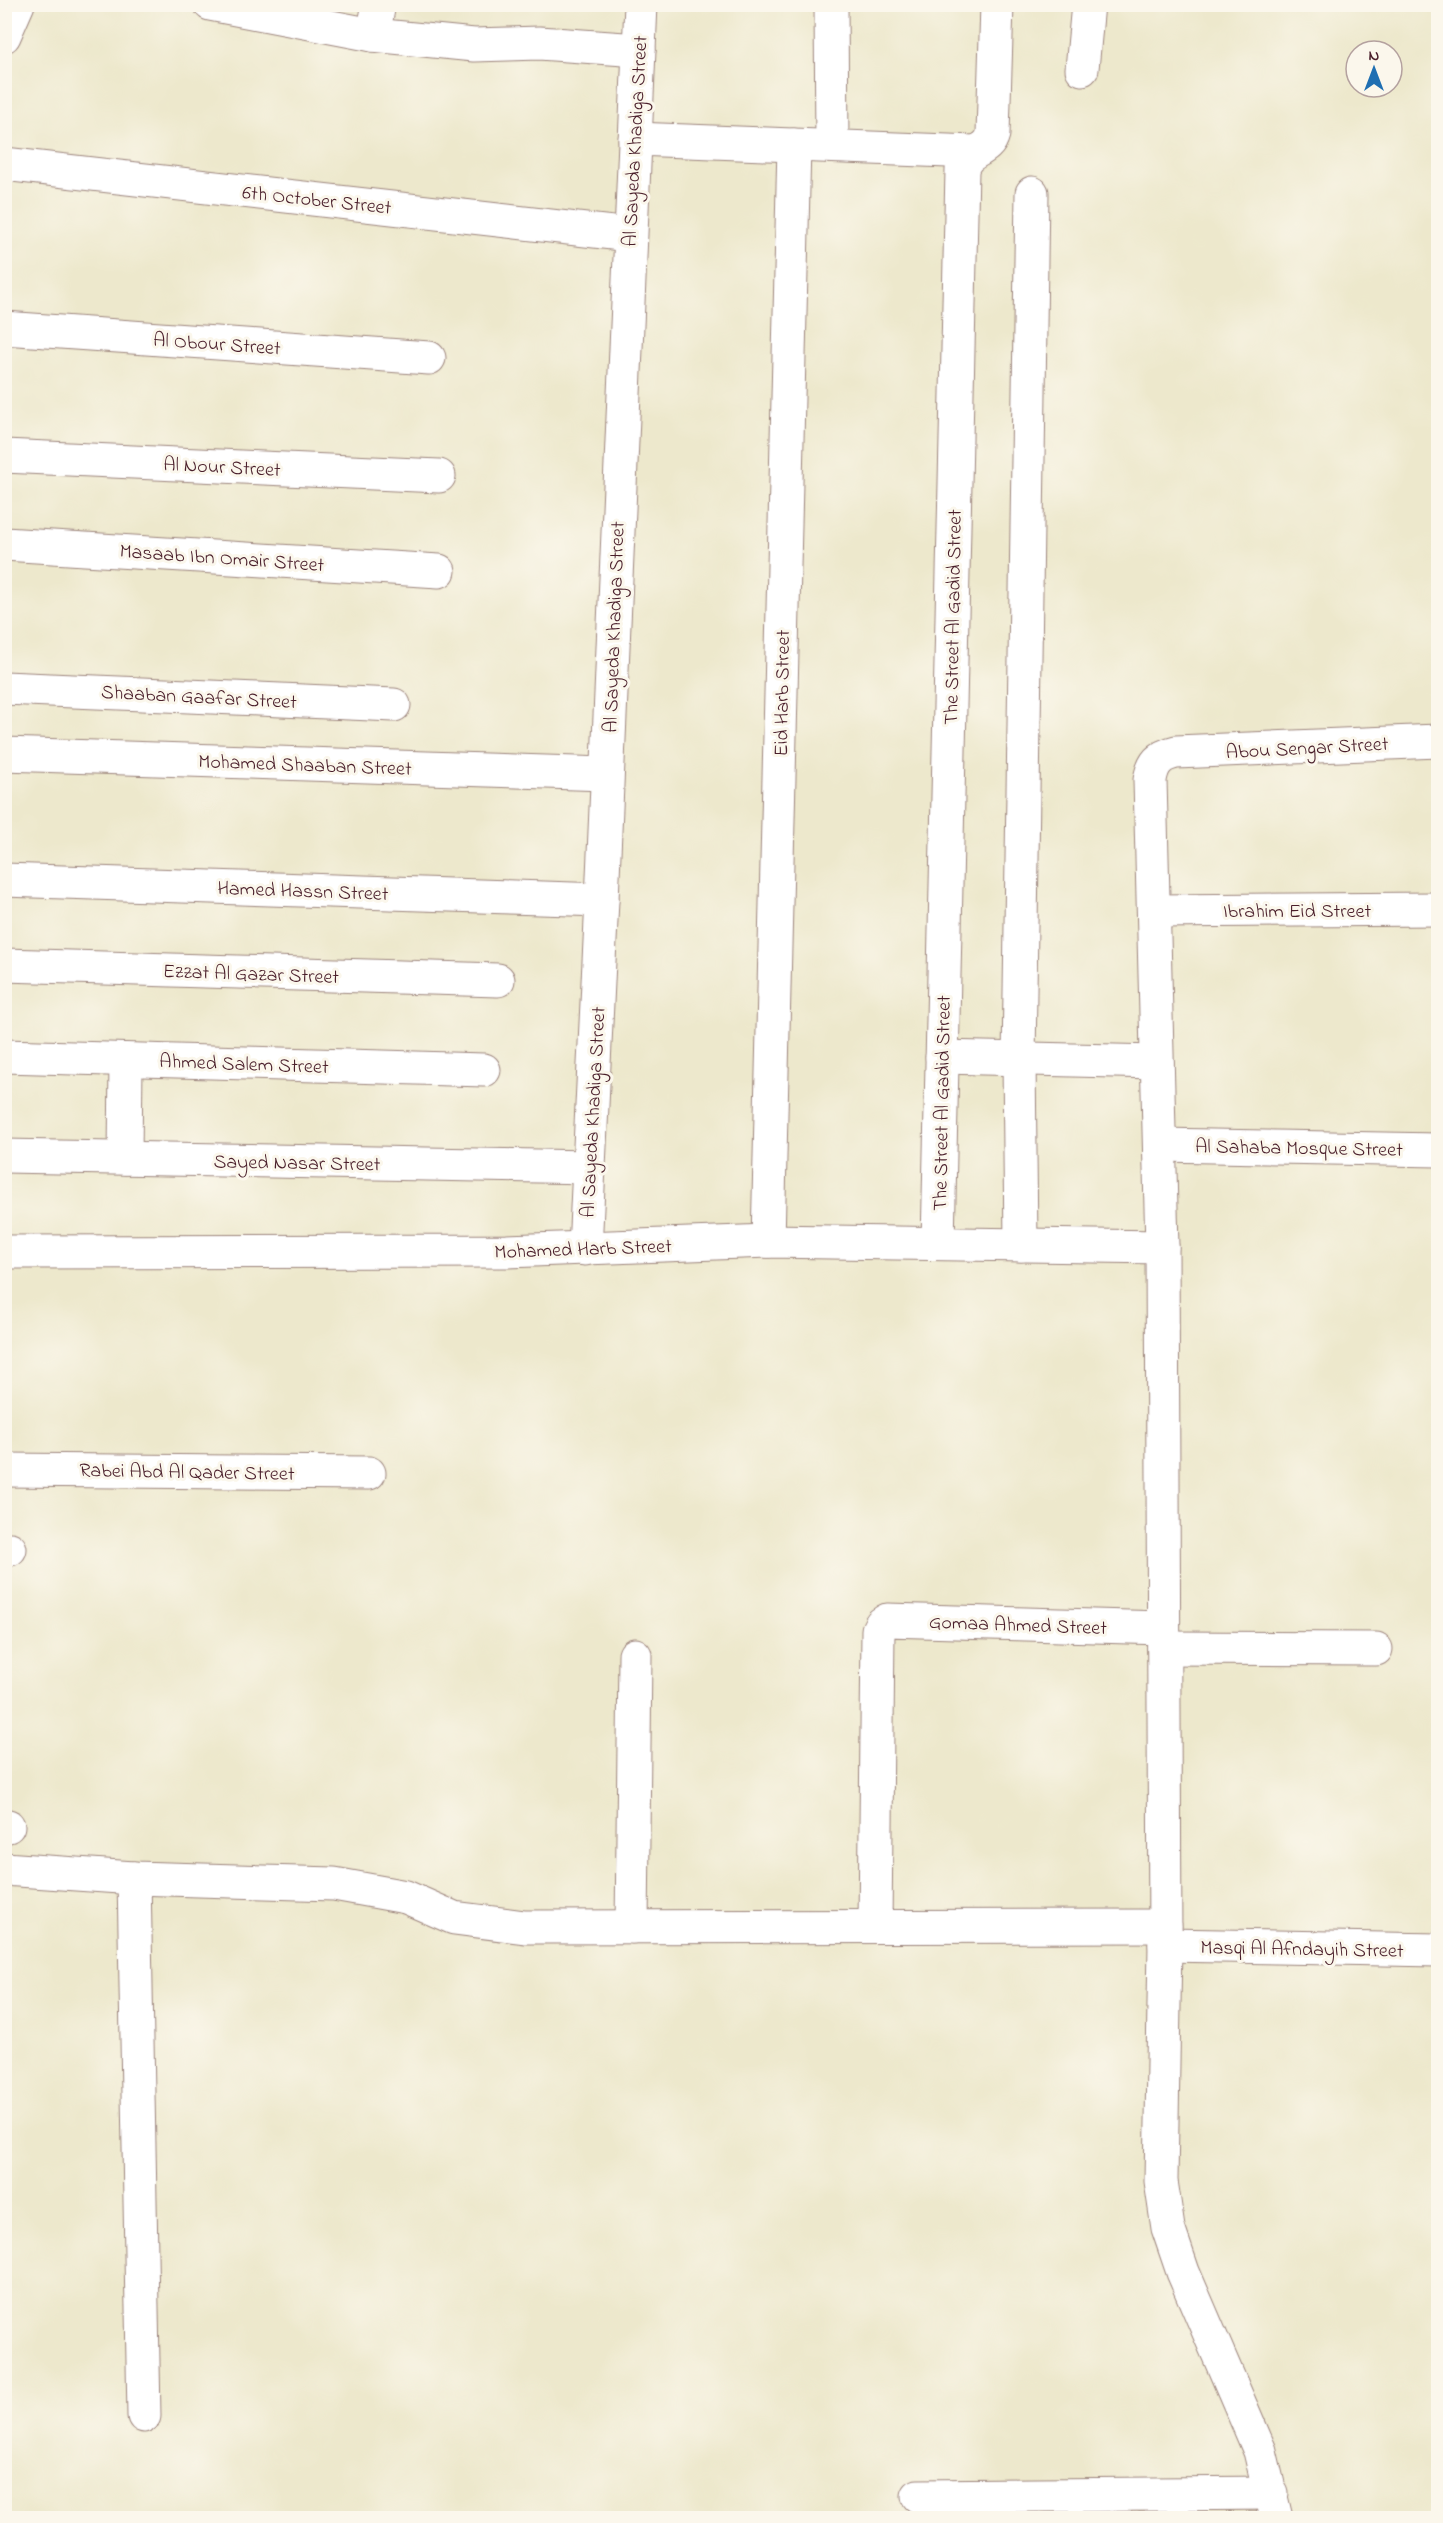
<svg xmlns="http://www.w3.org/2000/svg" width="1443" height="2523" viewBox="0 0 1443 2523" font-family="'Indie Flower',sans-serif">
<rect width="100%" height="100%" fill="#fbf7ec"/>
<filter id="ink" filterUnits="userSpaceOnUse"><feTurbulence type="fractalNoise" baseFrequency=".0167" numOctaves="2"/><feDisplacementMap in="SourceGraphic" scale="12" xChannelSelector="R" yChannelSelector="G"/><feConvolveMatrix kernelMatrix="1 2 1 2 8 2 1 2 1" color-interpolation-filters="sRGB"/></filter>
<filter id="wash" filterUnits="userSpaceOnUse"><feTurbulence type="fractalNoise" baseFrequency=".008" numOctaves="4" result="noise"/><feDisplacementMap in="SourceGraphic" scale="24" xChannelSelector="R" yChannelSelector="G"/><feGaussianBlur stdDeviation="1.35" result="paint"/><feColorMatrix in="noise" values="0 0 0 0 0 0 0 0 0 0 0 0 0 0 0 0 0 1.4 0 .05"/><feComposite in="paint" operator="in"/></filter>
<g filter="url(#wash)">
<rect width="100%" height="100%" fill="#ede8cc"/>
</g>
<g filter="url(#ink)">
<g fill="none" stroke-linecap="round" stroke-linejoin="round">
<defs>
<g id="minor">
<path d="M210 4 373 35 474 45 539 43 639 50"/>
<path d="M831 4 832 146"/>
<path d="M373 35 379 4"/>
<path d="M4 36 18 4"/>
<path d="M1082 69 1088 4"/>
<path d="M635 139 974 152"/>
<path d="M4 164 630 235"/>
<path d="M4 328 429 358"/>
<path d="M4 456 439 476"/>
<path d="M4 544 439 571"/>
<path d="M4 688 394 705"/>
<path d="M4 754 606 774"/>
<path d="M4 880 602 900"/>
<path d="M1155 911 1438 909"/>
<path d="M4 965 498 980"/>
<path d="M4 1056 484 1070"/>
<path d="M942 1057 1157 1062"/>
<path d="M1160 1145 1438 1150"/>
<path d="M4 1156 589 1167"/>
<path d="M125 1158 126 1060"/>
<path d="M768 1241 794 145"/>
<path d="M938 1243 962 170C967 148 988 154 993 134L997 4"/>
<path d="M1021 1245 1019 1059 1032 193"/>
<path d="M585 1249 602 900 641 4"/>
<path d="M4 1252 507 1251 768 1241 1162 1247"/>
<path d="M4 1470 369 1473"/>
<path d="M4 1549H10"/>
<path d="M1164 1648 1376 1649"/>
<path d="M4 1826H8"/>
<path d="M4 1869 134 1878 334 1884 406 1897 454 1918 525 1927 1165 1926"/>
<path d="M134 1878 144 2416"/>
<path d="M875 1926 878 1630 881 1624 887 1620 1163 1628"/>
<path d="M632 1927 635 1655"/>
<path d="M1165 1945 1438 1950"/>
<path d="M918 2496 1272 2493"/>
<path d="M1276 2518 1260 2451 1183 2272 1168 2228 1161 2181 1165 1945 1162 1247 1150 780C1153 763 1159 756 1176 752L1438 741"/>
</g>
</defs>
<!-- minor casing -->
<use href="#minor" stroke="#9c847c" stroke-width="35"/>
<!-- minor -->
<use href="#minor" stroke="#fff" stroke-width="33"/>
</g>
</g>
<g text-anchor="middle" stroke-width="6" stroke-linejoin="round" paint-order="stroke">
<!-- street labels -->
<g font-size="20" fill="#4a1f2b" stroke="#fbf7ec">
<text transform="translate(634 141) rotate(-87)" y="7">Al Sayeda Khadiga Street</text>
<text transform="translate(317 199) rotate(6)" y="7">6th October Street</text>
<text transform="translate(217 343) rotate(4)" y="7">Al Obour Street</text>
<text transform="translate(222 466) rotate(3)" y="7">Al Nour Street</text>
<text transform="translate(222 557) rotate(4)" y="7">Masaab Ibn Omair Street</text>
<text transform="translate(952 617) rotate(-89)" y="7">The Street Al Gadid Street</text>
<text transform="translate(613 627) rotate(-88)" y="7">Al Sayeda Khadiga Street</text>
<text transform="translate(781 693) rotate(-89)" y="7">Eid Harb Street</text>
<text transform="translate(199 696) rotate(3)" y="7">Shaaban Gaafar Street</text>
<text transform="translate(1307 747) rotate(-3)" y="7">Abou Sengar Street</text>
<text transform="translate(305 764) rotate(2)" y="7">Mohamed Shaaban Street</text>
<text transform="translate(303 890) rotate(2)" y="7">Hamed Hassn Street</text>
<text x="1297" y="917">Ibrahim Eid Street</text>
<text transform="translate(251 973) rotate(2)" y="7">Ezzat Al Gazar Street</text>
<text transform="translate(244 1063) rotate(2)" y="7">Ahmed Salem Street</text>
<text transform="translate(941 1103) rotate(-89)" y="7">The Street Al Gadid Street</text>
<text transform="translate(592 1112) rotate(-87)" y="7">Al Sayeda Khadiga Street</text>
<text transform="translate(1299 1147) rotate(1)" y="7">Al Sahaba Mosque Street</text>
<text transform="translate(297 1162) rotate(1)" y="7">Sayed Nasar Street</text>
<text transform="translate(583 1248) rotate(-2)" y="7">Mohamed Harb Street</text>
<text transform="translate(187 1471) rotate(1)" y="7">Rabei Abd Al Qader Street</text>
<text transform="translate(1018 1624) rotate(2)" y="7">Gomaa Ahmed Street</text>
<text transform="translate(1302 1948) rotate(1)" y="7">Masqi Al Afndayih Street</text>
</g>
</g>
<!-- margin -->
<rect width="1443" height="2523" fill="none" stroke="#fbf7ec" stroke-width="24"/>
<!-- north arrow -->
<g transform="translate(1374 69)"><circle r="28" fill="#fbf7ec" stroke="#b4a19f" stroke-width="1.5"/>
<path d="M0-4.5L10 22L0 15L-10 22Z" fill="#1f6fb2"/>
<text y="-9" font-size="16" font-weight="bold" text-anchor="middle" fill="#4a1f2b">N</text>
</g>
</svg>
